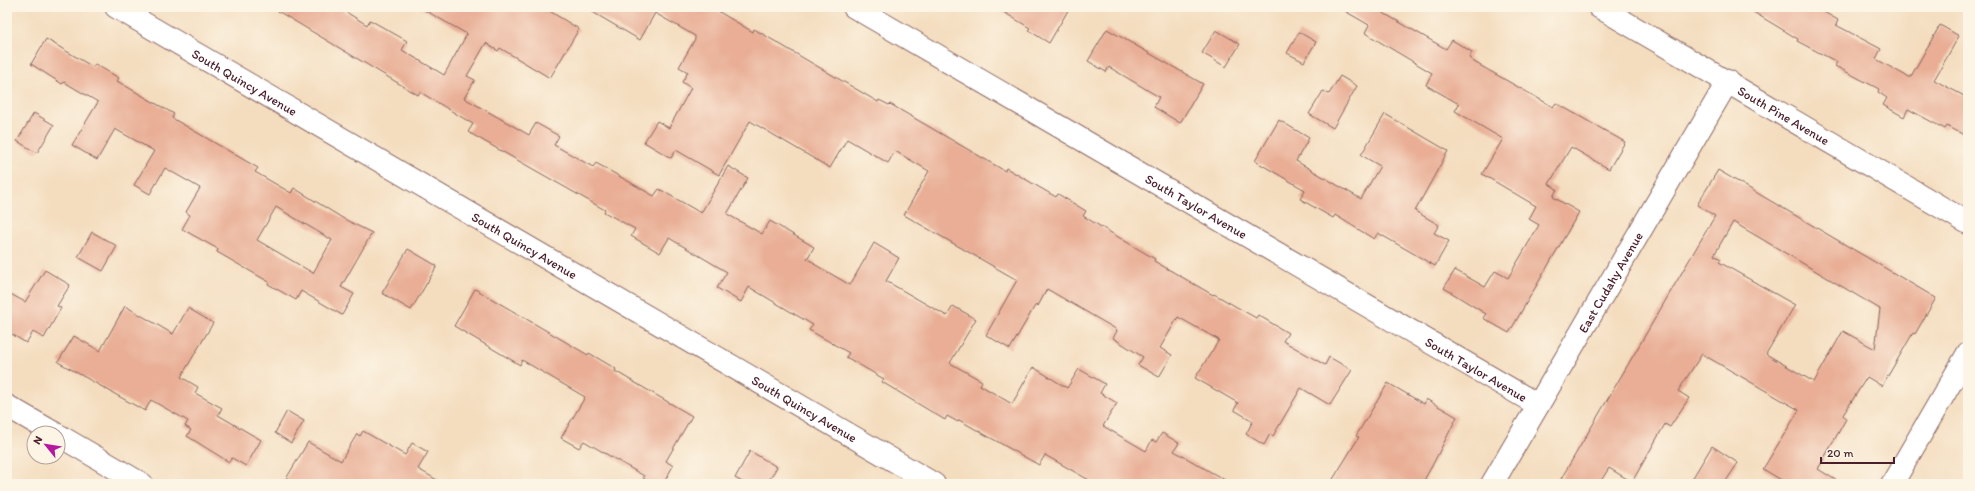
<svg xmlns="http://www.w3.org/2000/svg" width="1975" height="491" viewBox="0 0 1975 491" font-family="Itim,sans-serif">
<rect width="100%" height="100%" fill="#fcf5e5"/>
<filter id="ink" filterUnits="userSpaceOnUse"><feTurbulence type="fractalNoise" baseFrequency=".025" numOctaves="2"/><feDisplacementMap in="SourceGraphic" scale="8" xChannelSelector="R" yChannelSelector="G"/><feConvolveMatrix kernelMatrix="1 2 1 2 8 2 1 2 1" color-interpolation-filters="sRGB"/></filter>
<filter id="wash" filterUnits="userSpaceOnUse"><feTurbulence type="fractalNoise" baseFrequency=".012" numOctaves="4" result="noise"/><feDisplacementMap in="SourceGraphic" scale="16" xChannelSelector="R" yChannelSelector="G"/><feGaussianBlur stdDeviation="0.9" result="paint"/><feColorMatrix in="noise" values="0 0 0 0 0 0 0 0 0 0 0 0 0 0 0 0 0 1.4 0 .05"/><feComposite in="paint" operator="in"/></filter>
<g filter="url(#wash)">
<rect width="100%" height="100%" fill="#f4ddbf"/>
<g id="blocks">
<!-- building -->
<g fill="#e9ae95" fill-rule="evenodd">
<path d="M271 7H338L367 25 370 20 407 41 402 50 444 75 467 34 419 7H543L579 29 550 78 500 48 498 51 486 43 467 76 475 80 464 98 529 135 536 123 559 136 554 145 593 167 596 163 654 196 659 189 701 213 728 166 748 178 727 214 762 234 770 221 814 247 807 259 815 263 814 264 850 285 874 243 899 258 886 281 947 316 953 306 976 319 950 363 982 381 980 385 1012 404 1033 367 1067 388 1079 369 1105 384 1100 393 1117 403 1103 426 1146 451 1152 440 1156 442 1162 433 1179 443 1174 451 1232 484H1096L1045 455 1039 465 959 420 958 422 947 416 945 420 882 382 884 379 846 357 849 353 809 330 813 325 749 287 741 302 717 288 727 272 669 238 660 253 631 236 635 229 604 212 605 210 468 132 473 124 420 92 418 95Z"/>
<path d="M584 7H711L753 32 754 29 878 102 879 100 889 105 890 104 1005 171 1006 168 1056 197 1058 194 1086 211 1083 216 1155 259 1154 261 1213 295 1214 294 1256 318 1258 315 1288 333 1283 341 1325 365 1329 357 1352 370 1330 405 1301 388 1273 436 1270 434 1264 445 1246 434 1253 421 1234 410 1238 403 1195 378 1219 340 1178 317 1160 348 1172 355 1159 377 1138 365 1143 357 1113 338 1117 331 1114 328 1047 289 1038 306 1036 304 1010 349 986 335 1017 280 904 215 929 171 895 151 888 163 847 139 830 168 750 121 719 175 676 150 671 158 644 142 657 121 669 128 691 88 682 82 688 72 679 67 695 39V36L655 13 640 40Z"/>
<path d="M995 7H1070L1049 43 1028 30 1030 28Z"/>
<path d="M1338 7H1373L1446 49 1452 40 1472 52 1469 58 1474 62 1548 104 1553 107 1556 103 1625 142 1609 169 1571 147 1549 184 1557 189 1553 197 1579 212 1509 333 1483 318 1486 314 1444 288 1455 270 1485 287 1495 271 1508 278 1539 225 1529 219 1536 206 1482 174 1503 139 1455 111 1459 104 1426 85 1432 73 1365 33 1369 25Z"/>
<path d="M1745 7H1815L1838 20 1836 25 1881 49 1876 59 1910 78 1940 25 1959 36 1934 80 1968 98V137L1947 126 1945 129 1908 109 1904 117 1883 105 1887 98 1878 92 1879 89 1835 66 1837 62 1797 41 1798 39Z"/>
<path d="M1107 29 1203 84 1180 123 1154 107 1159 97 1109 67 1106 72 1088 61Z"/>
<path d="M1216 30 1240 44 1226 67 1202 53Z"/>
<path d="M1299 32 1316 42 1304 62 1287 53Z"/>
<path d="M46 39 93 67 95 64 119 78 117 81 174 114 172 118 258 168 255 172 291 193 294 188 344 219 372 233 341 287 354 294 342 315 301 291 296 300 268 284 269 282 217 252 218 249 182 229 190 215 186 212 200 188 165 168 150 194 134 185 154 151 115 129 97 160 72 145 98 102 64 82 62 84 31 64ZM276 207 332 240 313 273 257 240Z"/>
<path d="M1340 76 1357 86 1333 128 1309 114 1323 91 1329 94Z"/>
<path d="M34 113 54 125 37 153 17 141Z"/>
<path d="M1385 114 1448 151 1415 211 1439 225 1434 233 1449 241 1435 266 1378 233 1374 239 1335 215 1333 218 1300 199 1305 190 1255 161 1279 120 1309 138 1296 161 1361 199 1380 166 1361 155Z"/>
<path d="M1718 170 1936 298 1915 334 1913 333 1882 386 1867 377 1843 415 1846 419 1818 469 1842 484H1788L1763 469 1799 410 1702 354 1678 391 1689 398 1670 427 1665 424 1632 482 1609 468 1599 484H1558L1715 216 1697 205ZM1733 222 1880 309 1875 349 1843 331 1814 382 1766 354 1795 305 1719 262 1721 259 1714 255Z"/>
<path d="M92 232 117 246 103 271 78 257Z"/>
<path d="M408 249 437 266 411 310 382 293Z"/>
<path d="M45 270 70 285 57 306 61 308 44 338 33 332 26 343 7 331V292L25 302Z"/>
<path d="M475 289 588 355 589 353 616 369 615 371 692 416 666 461 673 466 663 484H653L643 478 644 476 584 441 579 448 561 438 585 397 522 360 520 365 454 326Z"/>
<path d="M125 306 173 334 188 308 213 323 181 377 198 387 195 393 222 408 218 415 261 440 246 466 232 458 229 462 187 436 191 430 185 426 188 421 151 400 145 411 58 362 74 336 100 351Z"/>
<path d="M1388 383 1424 404 1426 399 1457 417 1432 466 1422 484H1330L1359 437 1356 436Z"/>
<path d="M287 411 304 421 291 443 275 433Z"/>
<path d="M363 431 405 455 412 443 428 452 418 469 444 484H283L308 442 341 461 357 434 360 436Z"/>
<path d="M1712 446 1738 463 1724 484H1689Z"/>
<path d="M750 451 777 467 767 484H746L735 478Z"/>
</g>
</g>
</g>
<g filter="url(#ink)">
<use href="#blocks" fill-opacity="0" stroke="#86625f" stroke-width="1"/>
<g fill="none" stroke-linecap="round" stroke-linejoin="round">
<defs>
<g id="minor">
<path id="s1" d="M116 7 934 484"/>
<path id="s2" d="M854 7 1538 405"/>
<path id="s3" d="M1599 7 1968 223"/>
<path d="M7 406 54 433"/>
<path d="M58 435 142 484"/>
<path id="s4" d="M1492 484 1728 81"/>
<path d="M1892 484 1968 353"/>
</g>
</defs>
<!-- minor casing -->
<use href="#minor" stroke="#86625f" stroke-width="24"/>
<!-- minor -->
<use href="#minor" stroke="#fff" stroke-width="22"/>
</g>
</g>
<g text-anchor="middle" stroke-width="3" stroke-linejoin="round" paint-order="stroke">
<!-- street labels -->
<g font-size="13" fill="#4a1f2b" stroke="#fcf5e5">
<text dy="5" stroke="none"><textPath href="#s1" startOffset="149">South Quincy Avenue</textPath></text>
<text dy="5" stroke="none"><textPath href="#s3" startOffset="214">South Pine Avenue</textPath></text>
<text dy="5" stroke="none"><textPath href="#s2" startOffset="396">South Taylor Avenue</textPath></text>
<text dy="5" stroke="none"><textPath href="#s1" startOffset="473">South Quincy Avenue</textPath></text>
<text dy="5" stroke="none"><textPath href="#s4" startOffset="234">East Cudahy Avenue</textPath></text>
<text dy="5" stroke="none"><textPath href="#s2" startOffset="720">South Taylor Avenue</textPath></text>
<text dy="5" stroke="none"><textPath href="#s1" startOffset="797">South Quincy Avenue</textPath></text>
</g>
</g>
<!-- margin -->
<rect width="1975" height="491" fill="none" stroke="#fcf5e5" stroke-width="24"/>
<!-- north arrow -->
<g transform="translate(46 445) rotate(300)"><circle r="19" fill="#fcf5e5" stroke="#b59f9b"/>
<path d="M0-3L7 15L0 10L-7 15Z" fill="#b5179e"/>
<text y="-6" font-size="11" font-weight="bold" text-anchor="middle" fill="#4a1f2b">N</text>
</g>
<!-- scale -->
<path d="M1821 457v6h73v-6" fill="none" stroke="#4a1f2b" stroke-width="2"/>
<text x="1827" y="457" font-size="12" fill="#4a1f2b" stroke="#fcf5e5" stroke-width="3" paint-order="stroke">20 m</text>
</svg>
